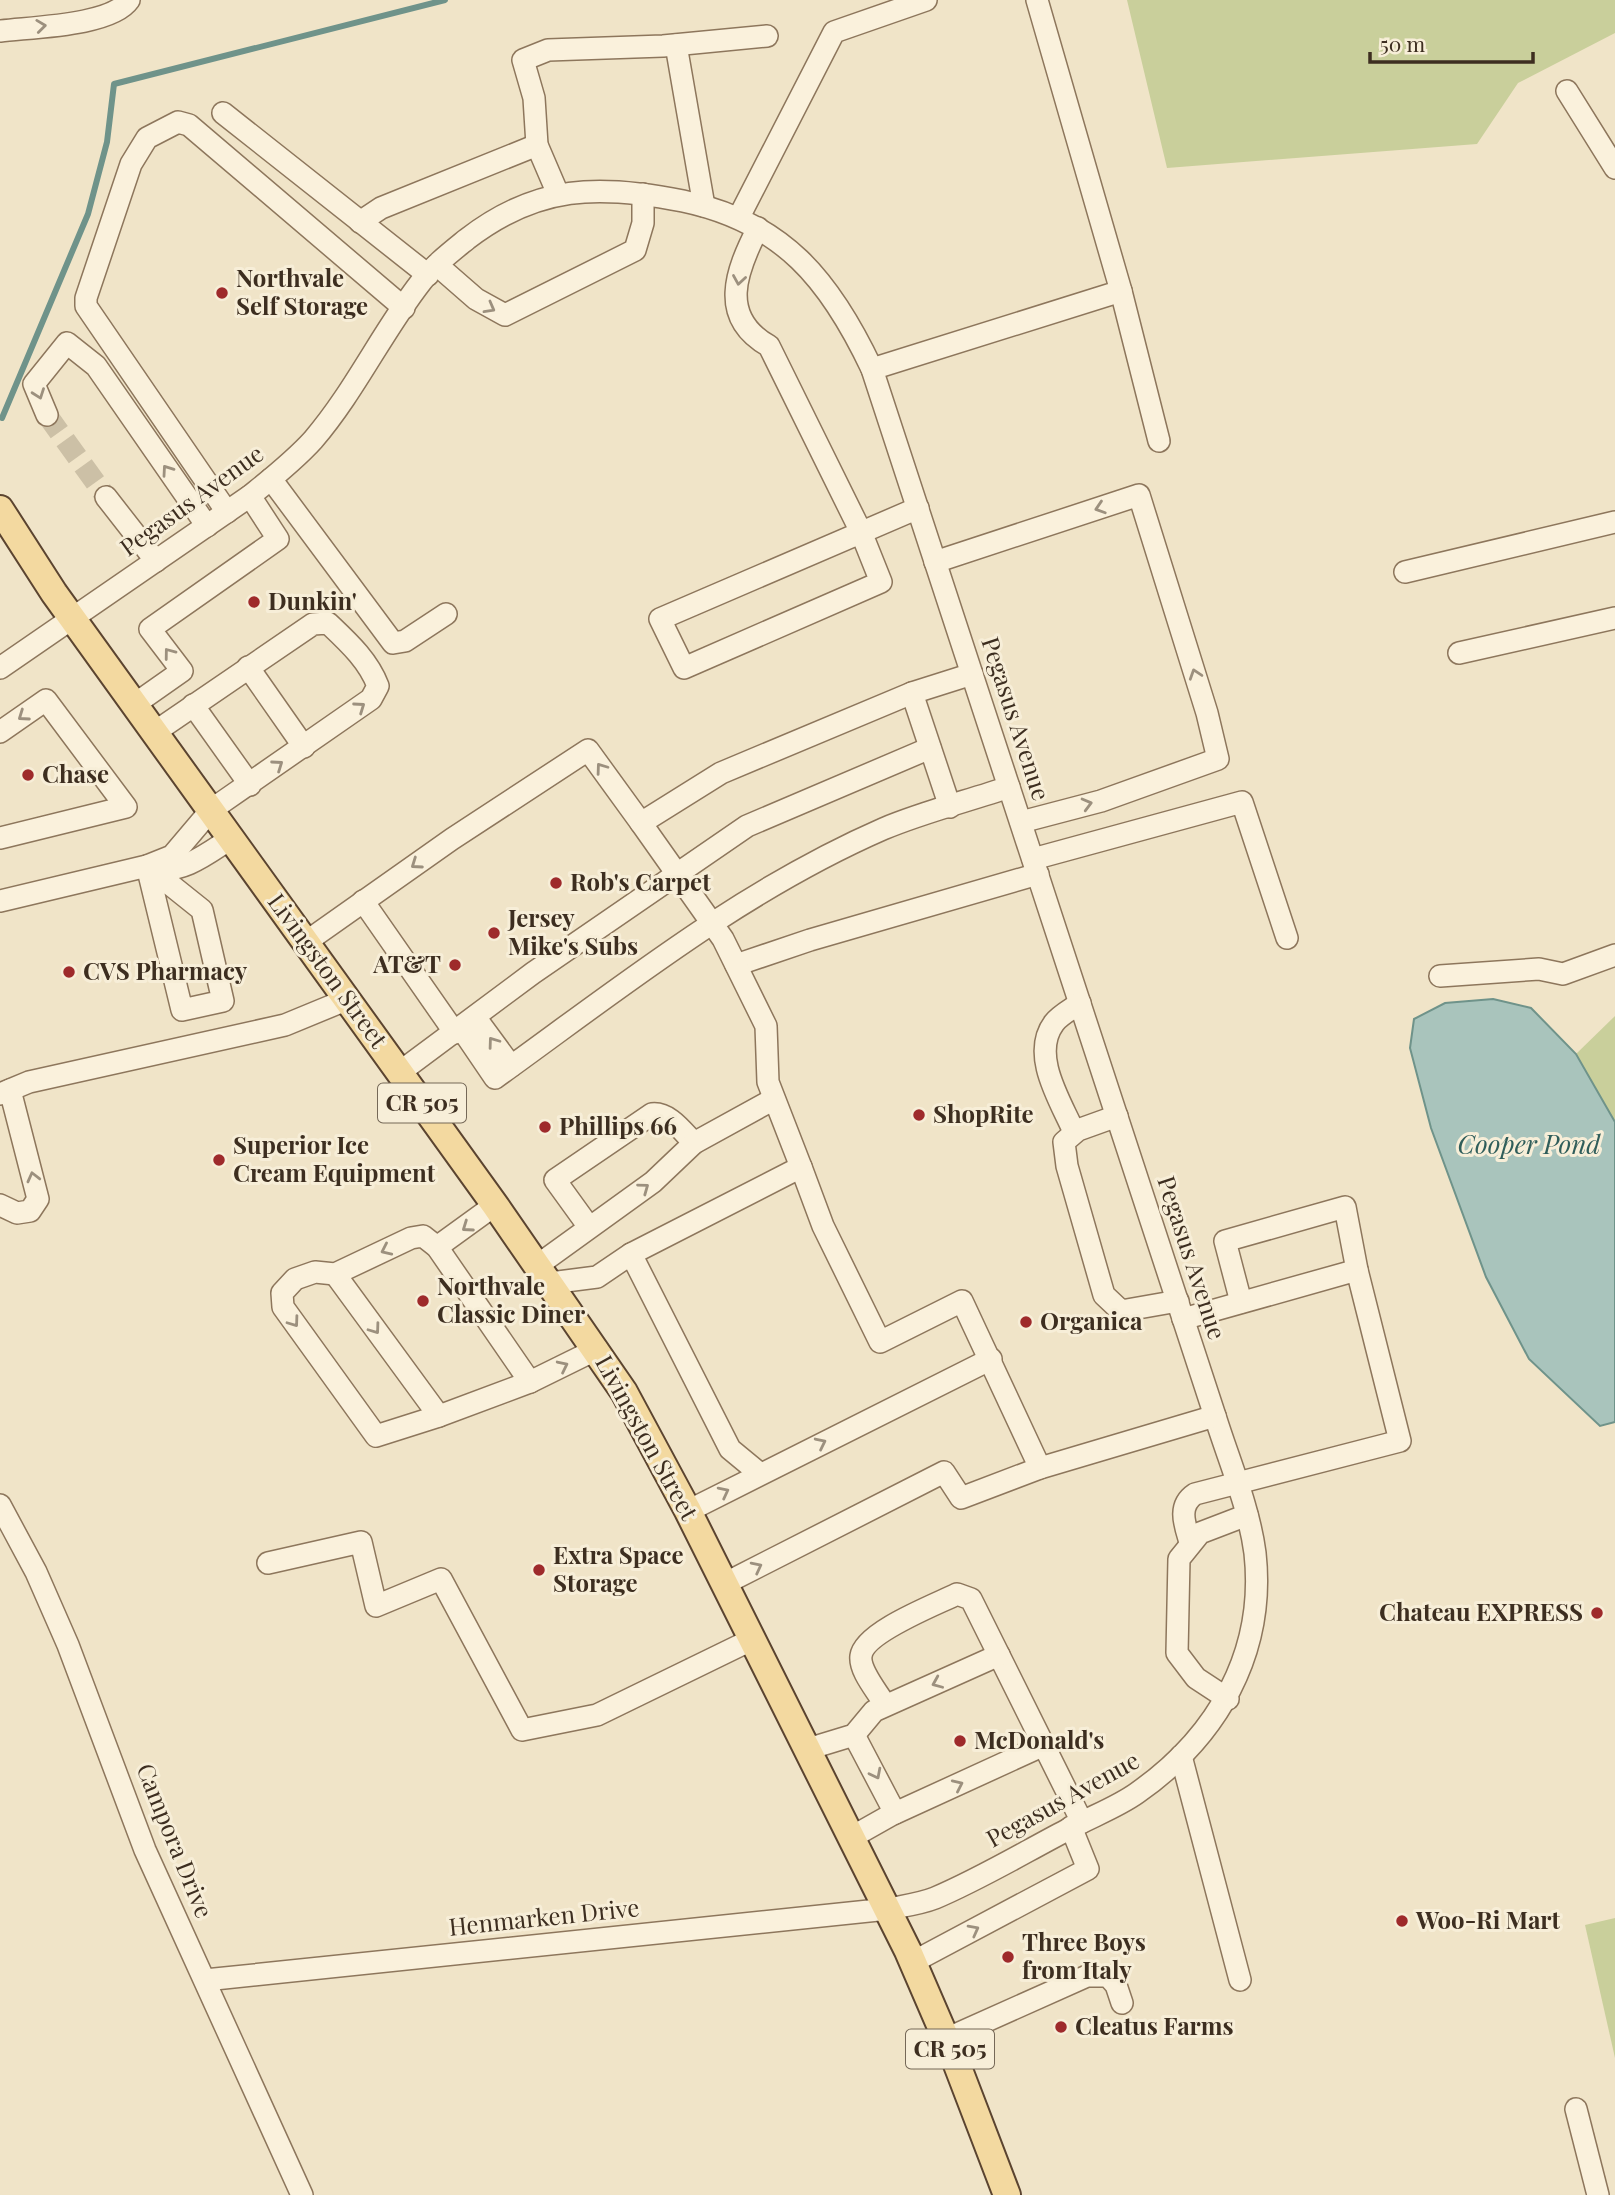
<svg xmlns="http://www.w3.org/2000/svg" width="1615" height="2195" viewBox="0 0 1615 2195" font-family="'Playfair Display',serif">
<rect width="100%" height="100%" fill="#f0e4c8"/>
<!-- green -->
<g fill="#c9cf9b">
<path d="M1127 0H1615V33L1518 83 1477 144 1167 168Z"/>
<path d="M1615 1016V1122L1576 1054Z"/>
<path d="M1615 1918V2058L1585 1925Z"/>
</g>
<!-- water -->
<path fill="#a9c4bc" stroke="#6f938a" stroke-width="2" d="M1493 999 1531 1008 1576 1054 1615 1122V1422L1600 1426 1529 1359 1486 1277 1431 1128 1410 1048 1414 1019 1445 1003Z"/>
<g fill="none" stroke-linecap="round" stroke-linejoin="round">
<!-- stream -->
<path stroke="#6f938a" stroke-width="6" d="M2 418 88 214 107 142 114 84 445 0"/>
<!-- minor-tunnel -->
<path stroke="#ccc0a6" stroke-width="21" stroke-dasharray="21 10" stroke-linecap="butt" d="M47 415 106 497"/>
<defs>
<g id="minor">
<path d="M0 31C31 27 111 26 129 0"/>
<path d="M676 45 704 206"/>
<path d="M1567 91 1615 168"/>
<path d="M223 113 428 275"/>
<path d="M558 194 537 145 534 98 523 60 548 50 663 46 767 36"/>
<path d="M739 217 834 32 926 0"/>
<path d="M360 222 381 208 537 145"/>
<path d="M758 228C736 271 718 317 769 346L861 532 881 582 684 668 660 619 918 508"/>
<path d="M437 265 476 299 505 315 635 250 643 223V194"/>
<path d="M1121 291 1159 441"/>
<path d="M872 369 1121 291 1037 0"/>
<path d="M47 415 34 384 67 343 96 366 207 526"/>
<path d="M271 479 393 643 405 641 446 614"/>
<path d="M106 497 156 561"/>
<path d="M227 512 86 306V298L131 164 147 138 178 122 189 125 404 308"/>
<path d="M935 562 1139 495 1207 713 1218 759 1101 801 1021 822"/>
<path d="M1405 572 1615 522"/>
<path d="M1459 653 1615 618"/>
<path d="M248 667 304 747"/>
<path d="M0 668 250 496C271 479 294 461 313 440 355 391 382 332 421 282 434 265 451 252 467 239 537 185 599 184 683 201 783 222 830 280 872 369L1215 1416C1229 1461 1249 1507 1255 1553 1266 1653 1217 1737 1137 1793 1116 1808 1090 1817 1067 1830 1023 1853 980 1879 935 1898 920 1904 903 1906 888 1909L205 1980"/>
<path d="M912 693 950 807"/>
<path d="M135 704 182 671 150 629 278 539 250 496"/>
<path d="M193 705 250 785"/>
<path d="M0 732 46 700 126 807 0 838"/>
<path d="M1033 859 1242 802 1287 938"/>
<path d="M147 866 202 910 223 1001 182 1010Z"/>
<path d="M156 868C181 874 207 854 227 841L235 843"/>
<path d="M0 901 147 866 172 856 211 810 371 699 378 686C368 660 348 642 328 623L313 624 155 732"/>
<path d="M363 901 455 1033"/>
<path d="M306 942 452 839 588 750 641 823"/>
<path d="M736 965 810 940 1038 874"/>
<path d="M1440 976 1539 969 1563 974 1615 955"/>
<path d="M475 1017 511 1066"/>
<path d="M461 1028 495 1078C620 988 741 891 883 829 923 812 968 801 1009 787"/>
<path d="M400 1072 533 973 747 826 930 748"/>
<path d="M0 1094 29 1082 285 1025 348 999"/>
<path d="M1117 1116 1078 1130 1064 1142 1067 1166 1104 1295 1121 1311 1178 1301"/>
<path d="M1074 1132C1061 1102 1030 1055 1054 1023 1060 1015 1072 1009 1080 1003"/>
<path d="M801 1167 768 1082 766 1026 723 939 641 823 721 773 912 693 972 674"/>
<path d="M0 1205 17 1213 30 1211 38 1199 10 1090"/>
<path d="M589 1227 555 1180 652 1114C669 1112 683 1132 694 1143"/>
<path d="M437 1247 495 1205"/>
<path d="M631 1254 730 1449 759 1473"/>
<path d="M538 1265 653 1182 694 1143 774 1099"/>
<path d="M335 1274 439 1416 530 1382 597 1349"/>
<path d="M550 1283 597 1277 631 1254 801 1167 823 1226 880 1342 962 1301 1040 1468"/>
<path d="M1241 1302 1225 1241 1345 1207 1357 1270"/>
<path d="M1183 1319 1357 1270 1400 1441 1195 1494C1177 1506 1185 1525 1190 1542"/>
<path d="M439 1416 376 1436 283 1307 282 1293 295 1279 315 1272 335 1274 411 1238 423 1236 437 1247 530 1382"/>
<path d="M0 1505 36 1572 68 1645 145 1850 302 2195"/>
<path d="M688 1511 991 1359"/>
<path d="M268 1563 361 1542 376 1606 441 1579 522 1730 597 1715 753 1639"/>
<path d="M724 1584 944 1472 961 1498 1040 1468 1215 1416"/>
<path d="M1228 1699 1196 1678 1177 1653 1179 1559 1200 1533 1247 1515"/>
<path d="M885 1705C878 1692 859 1671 861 1656 864 1632 935 1605 957 1594L971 1599 1082 1822"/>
<path d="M854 1735 895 1813"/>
<path d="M808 1749 854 1735 874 1711 999 1655"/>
<path d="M1181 1756 1240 1980"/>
<path d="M852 1837 891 1815 1044 1745"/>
<path d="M913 1962 1088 1869 1071 1827"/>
<path d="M946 2039 1087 1976H1108L1116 1985 1122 2003"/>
<path d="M1576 2109 1598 2195"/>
</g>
<path id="major" d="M0 509 54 593 495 1205 624 1392 688 1511 908 1951 956 2062 1007 2195"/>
</defs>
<!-- minor casing -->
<use href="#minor" stroke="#8d765c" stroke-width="24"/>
<!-- major casing -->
<use href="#major" stroke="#5b4430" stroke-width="30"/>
<!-- minor -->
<use href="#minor" stroke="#faf1dc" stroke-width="21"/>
<!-- major -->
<use href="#major" stroke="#f3d9a0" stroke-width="26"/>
</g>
<!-- one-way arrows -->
<defs><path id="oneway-chevron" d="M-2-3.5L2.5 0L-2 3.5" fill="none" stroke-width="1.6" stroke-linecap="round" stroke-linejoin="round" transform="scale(1.75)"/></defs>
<g stroke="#9c907e">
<use href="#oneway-chevron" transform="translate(41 26) rotate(-7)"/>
<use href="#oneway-chevron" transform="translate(739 280) rotate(99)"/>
<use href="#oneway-chevron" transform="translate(490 308) rotate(29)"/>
<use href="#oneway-chevron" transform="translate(39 394) rotate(70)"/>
<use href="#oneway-chevron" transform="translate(167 470) rotate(-125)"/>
<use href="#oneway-chevron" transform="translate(1100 508) rotate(162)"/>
<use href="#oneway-chevron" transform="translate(169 653) rotate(-127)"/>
<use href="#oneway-chevron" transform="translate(1195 674) rotate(-108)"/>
<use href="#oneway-chevron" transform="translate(360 707) rotate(-35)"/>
<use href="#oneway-chevron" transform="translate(23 716) rotate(145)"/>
<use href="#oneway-chevron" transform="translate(278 765) rotate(-35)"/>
<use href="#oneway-chevron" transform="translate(601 768) rotate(-126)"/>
<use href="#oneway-chevron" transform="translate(1087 804) rotate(-15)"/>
<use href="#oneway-chevron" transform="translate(416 864) rotate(145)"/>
<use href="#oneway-chevron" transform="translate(493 1042) rotate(-126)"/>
<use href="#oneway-chevron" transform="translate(33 1177) rotate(-104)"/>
<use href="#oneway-chevron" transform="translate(644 1188) rotate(-36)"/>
<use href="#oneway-chevron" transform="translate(467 1227) rotate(145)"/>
<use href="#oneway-chevron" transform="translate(386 1250) rotate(155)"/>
<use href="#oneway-chevron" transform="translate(294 1322) rotate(54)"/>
<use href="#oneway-chevron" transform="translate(375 1329) rotate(54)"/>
<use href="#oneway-chevron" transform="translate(563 1366) rotate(-26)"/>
<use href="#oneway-chevron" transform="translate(821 1443) rotate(-26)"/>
<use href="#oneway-chevron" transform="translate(724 1492) rotate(-27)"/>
<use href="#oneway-chevron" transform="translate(757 1567) rotate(-27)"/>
<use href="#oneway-chevron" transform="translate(937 1683) rotate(157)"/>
<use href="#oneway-chevron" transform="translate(876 1774) rotate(63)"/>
<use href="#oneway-chevron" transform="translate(958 1785) rotate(-25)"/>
<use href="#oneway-chevron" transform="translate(974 1930) rotate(-28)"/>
</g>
<!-- markers -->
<g fill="#9e2a2b" stroke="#f7eed8" stroke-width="2.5">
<circle cx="222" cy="293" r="7"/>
<circle cx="254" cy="602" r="7"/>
<circle cx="28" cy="775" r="7"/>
<circle cx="556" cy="883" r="7"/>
<circle cx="494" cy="933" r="7"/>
<circle cx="455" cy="965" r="7"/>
<circle cx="69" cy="972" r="7"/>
<circle cx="919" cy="1115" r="7"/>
<circle cx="545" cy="1127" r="7"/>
<circle cx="219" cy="1160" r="7"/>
<circle cx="423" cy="1301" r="7"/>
<circle cx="1026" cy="1322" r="7"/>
<circle cx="539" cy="1570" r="7"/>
<circle cx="1597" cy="1613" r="7"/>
<circle cx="960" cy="1741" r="7"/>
<circle cx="1402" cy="1921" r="7"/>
<circle cx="1008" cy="1957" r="7"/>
<circle cx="1061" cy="2027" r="7"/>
</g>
<g text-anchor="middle" stroke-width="6" stroke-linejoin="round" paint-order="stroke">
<!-- shield labels -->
<g fill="#f7eed8" stroke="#756857" stroke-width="2">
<rect x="378" y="1083.5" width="88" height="39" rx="5"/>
<rect x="906" y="2029.5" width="88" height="39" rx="5"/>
</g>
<g font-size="23" font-weight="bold" fill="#3d2e20">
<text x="422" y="1111">CR 505</text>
<text x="950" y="2057">CR 505</text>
</g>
<!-- poi labels -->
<g font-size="24" font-weight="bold" fill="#3d2e20" stroke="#f7eed8" text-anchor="start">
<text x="236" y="287">Northvale<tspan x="236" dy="28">Self Storage</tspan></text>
<text x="268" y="610">Dunkin'</text>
<text x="42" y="783">Chase</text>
<text x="570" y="891">Rob's Carpet</text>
<text x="508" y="927">Jersey<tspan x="508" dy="28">Mike's Subs</tspan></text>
<text x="441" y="973" text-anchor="end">AT&amp;T</text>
<text x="83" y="980">CVS Pharmacy</text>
<text x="933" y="1123">ShopRite</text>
<text x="559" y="1135">Phillips 66</text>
<text x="233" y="1154">Superior Ice<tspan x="233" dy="28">Cream Equipment</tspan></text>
<text x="437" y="1295">Northvale<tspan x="437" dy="28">Classic Diner</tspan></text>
<text x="1040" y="1330">Organica</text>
<text x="553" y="1564">Extra Space<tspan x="553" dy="28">Storage</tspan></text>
<text x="1583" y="1621" text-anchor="end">Chateau EXPRESS</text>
<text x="974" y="1749">McDonald's</text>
<text x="1416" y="1929">Woo-Ri Mart</text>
<text x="1022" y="1951">Three Boys<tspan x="1022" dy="28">from Italy</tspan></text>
<text x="1075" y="2035">Cleatus Farms</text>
</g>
<!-- street labels -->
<g font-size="24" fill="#3d2e20" stroke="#f7eed8">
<text transform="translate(192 501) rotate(-36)" y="8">Pegasus Avenue</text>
<text transform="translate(1015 719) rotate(72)" y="8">Pegasus Avenue</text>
<text transform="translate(327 971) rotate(54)" y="8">Livingston Street</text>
<text transform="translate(1191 1258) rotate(72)" y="8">Pegasus Avenue</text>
<text transform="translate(646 1438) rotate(61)" y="8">Livingston Street</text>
<text transform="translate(1063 1800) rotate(-29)" y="8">Pegasus Avenue</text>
<text transform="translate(174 1841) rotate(68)" y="8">Campora Drive</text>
<text transform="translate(544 1918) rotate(-6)" y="8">Henmarken Drive</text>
</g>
<!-- water labels -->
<g font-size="26" font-style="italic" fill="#2f5d5a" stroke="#f7eed8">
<text x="1529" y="1154">Cooper Pond</text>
</g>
</g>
<!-- scale -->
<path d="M1370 52v10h163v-10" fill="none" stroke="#3d2e20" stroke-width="3.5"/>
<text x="1380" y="52" font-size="21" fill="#3d2e20" stroke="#f7eed8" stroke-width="5" paint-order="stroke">50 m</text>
</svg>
